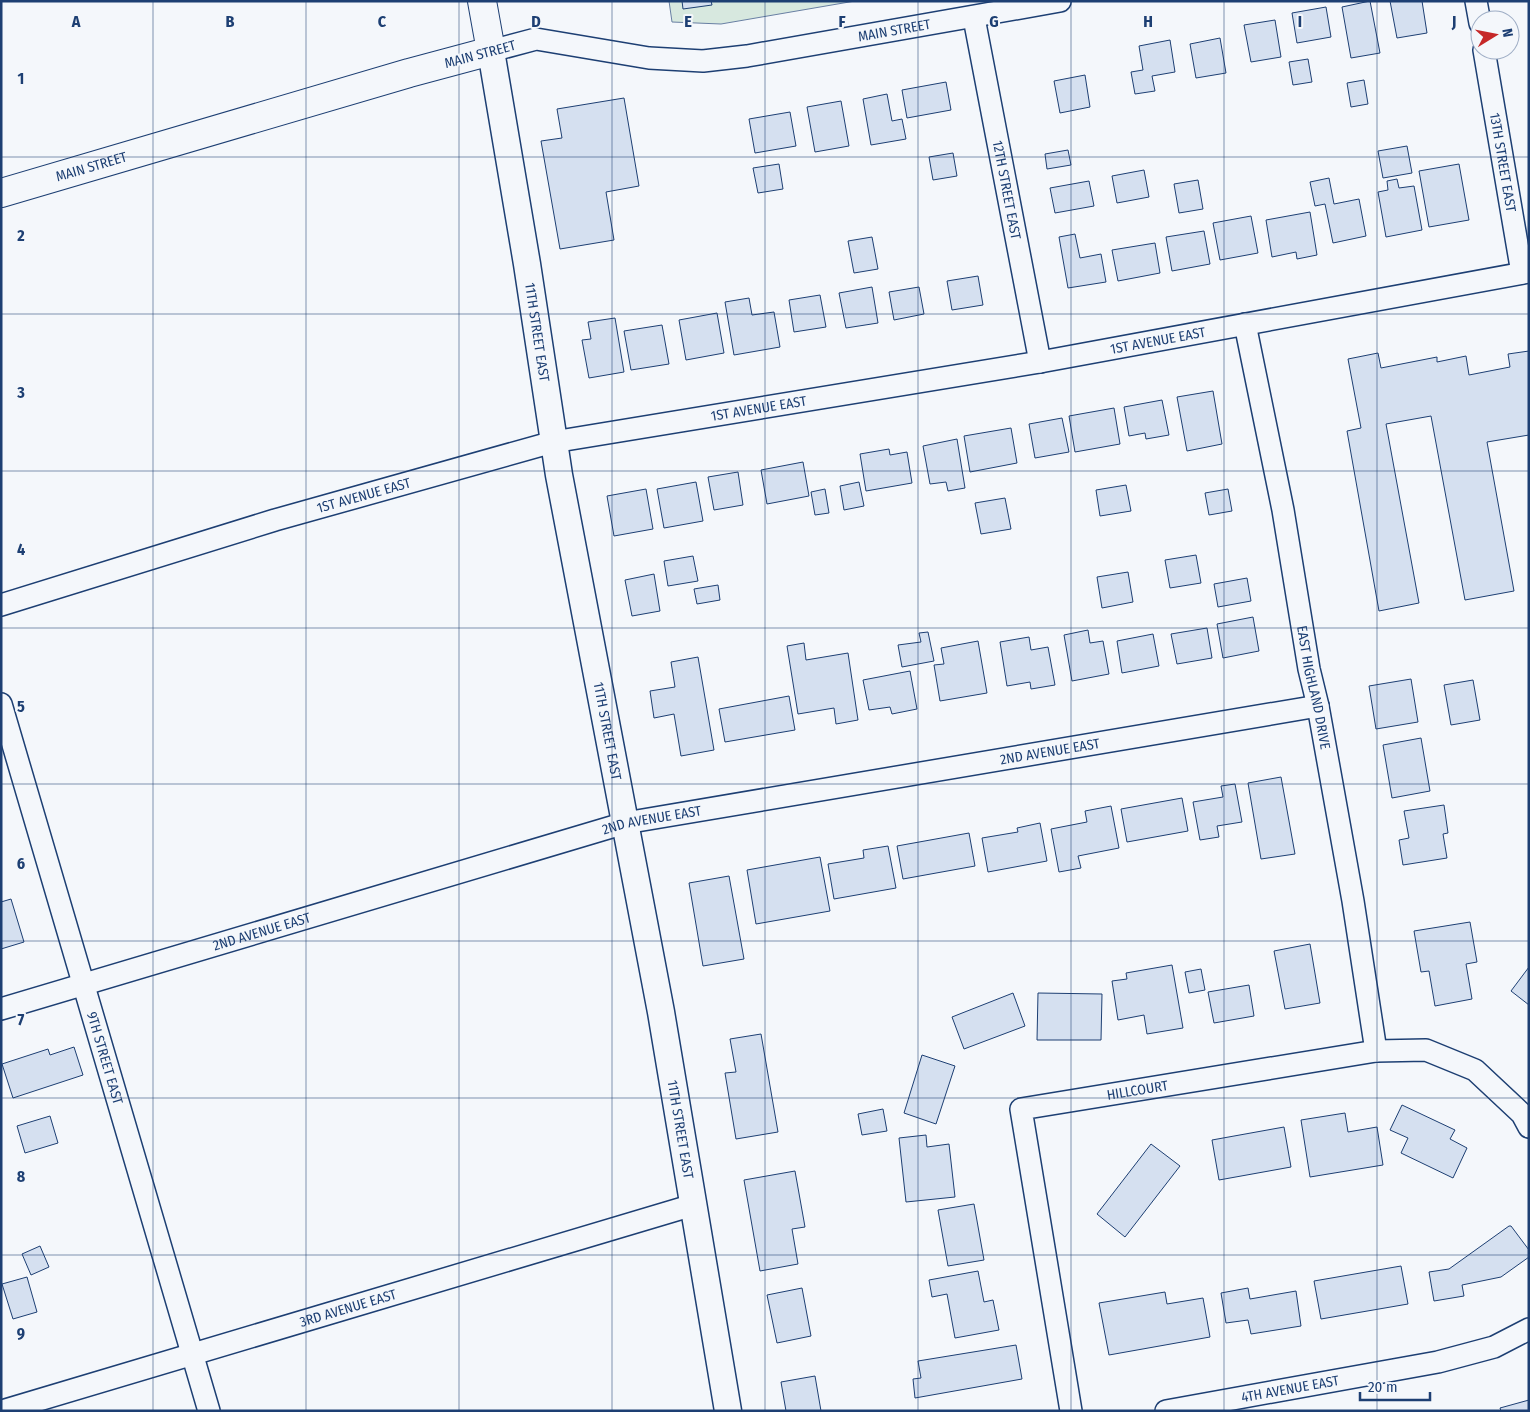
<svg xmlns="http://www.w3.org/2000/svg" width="1530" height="1412" viewBox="0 0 1530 1412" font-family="'Fira Sans Condensed',sans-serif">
<rect width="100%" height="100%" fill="#f4f7fb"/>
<!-- green -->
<path fill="#d7e8df" stroke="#687fa3" d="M669 1H855L721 24 672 22Z"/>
<!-- building -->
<g fill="#d5e0f0" stroke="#1d3f73">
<path d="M682 1H711L712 5 683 9Z"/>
<path d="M1370 1 1380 53 1351 58 1342 7Z"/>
<path d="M1390 1H1422L1427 33 1397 38Z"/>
<path d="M1326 7 1331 37 1297 43 1292 13Z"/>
<path d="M1275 20 1281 57 1251 62 1244 25Z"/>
<path d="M1220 38 1226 73 1196 78 1190 44Z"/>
<path d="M1170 40 1175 72 1152 76 1155 91 1135 94 1131 72 1143 70 1139 46Z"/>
<path d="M1308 59 1312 82 1293 85 1289 62Z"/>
<path d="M1085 75 1090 107 1060 113 1054 81Z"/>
<path d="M1364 80 1368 104 1351 107 1347 83Z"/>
<path d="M946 82 951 110 907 118 902 90Z"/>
<path d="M887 94 892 121 902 119 906 139 871 145 863 99Z"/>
<path d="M624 98 639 186 606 192 614 240 560 249 541 141 562 138 557 109Z"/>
<path d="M841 101 849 146 815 152 807 107Z"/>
<path d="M790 112 796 146 755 153 749 119Z"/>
<path d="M1407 146 1412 173 1383 178 1378 151Z"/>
<path d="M1068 150 1071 165 1047 169 1045 154Z"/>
<path d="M953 153 957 176 933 180 929 157Z"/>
<path d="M779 164 783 189 758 193 753 168Z"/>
<path d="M1459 164 1469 220 1429 227 1419 171Z"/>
<path d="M1144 170 1149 197 1117 203 1112 176Z"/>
<path d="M1329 178 1334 204 1359 199 1366 236 1333 243 1325 204 1315 206 1310 182Z"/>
<path d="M1397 179 1399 188 1414 186 1422 230 1386 237 1378 192 1388 190 1387 181Z"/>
<path d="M1198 180 1203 209 1179 213 1174 184Z"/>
<path d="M1089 181 1094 206 1055 213 1050 188Z"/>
<path d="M1310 212 1317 255 1297 259 1296 252 1272 257 1266 220Z"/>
<path d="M1251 216 1258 253 1220 260 1213 223Z"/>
<path d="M1204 231 1210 264 1172 271 1166 237Z"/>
<path d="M1075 234 1080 258 1101 254 1106 282 1068 288 1059 237Z"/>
<path d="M872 237 878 269 854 273 848 241Z"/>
<path d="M1155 243 1160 273 1118 281 1112 250Z"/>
<path d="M978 276 983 305 952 310 947 281Z"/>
<path d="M872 287 878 323 846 328 839 293Z"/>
<path d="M919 287 924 314 894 320 889 292Z"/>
<path d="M820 295 826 327 794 332 789 300Z"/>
<path d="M749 298 752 315 774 312 780 347 734 355 725 302Z"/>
<path d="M717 313 724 353 686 360 679 320Z"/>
<path d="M615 318 624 372 589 378 582 340 591 339 588 322Z"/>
<path d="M662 325 669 364 631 370 624 331Z"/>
<path d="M1529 351V435L1487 442 1514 591 1465 600 1431 416 1386 424 1419 603 1379 611 1347 431 1361 428 1348 359 1378 353 1381 368 1437 357V362L1466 356 1469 375 1510 367 1508 354Z"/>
<path d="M1213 391 1222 444 1187 451 1177 397Z"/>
<path d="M1162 400 1169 435 1146 439 1145 433 1129 436 1124 407Z"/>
<path d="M1114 408 1120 444 1075 452 1069 416Z"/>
<path d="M1062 418 1069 452 1035 458 1029 424Z"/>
<path d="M1011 428 1017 463 970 472 964 436Z"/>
<path d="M957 439 965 488 948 491 946 482 930 484 923 446Z"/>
<path d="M889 449 890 455 907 452 912 483 866 491 860 454Z"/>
<path d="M803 462 809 496 767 504 761 470Z"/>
<path d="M738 472 743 505 714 510 708 477Z"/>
<path d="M696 482 703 521 664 528 657 489Z"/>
<path d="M859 482 864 506 844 510 840 486Z"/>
<path d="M1126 485 1131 511 1100 516 1096 490Z"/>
<path d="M646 489 653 529 614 536 607 496Z"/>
<path d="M825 489 829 513 815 515 811 492Z"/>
<path d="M1228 489 1232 511 1209 515 1205 493Z"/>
<path d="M1005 498 1011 529 981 534 975 503Z"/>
<path d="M1196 555 1201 583 1170 588 1165 560Z"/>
<path d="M693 556 698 581 668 586 664 561Z"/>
<path d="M1128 572 1133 602 1102 608 1097 577Z"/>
<path d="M654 574 660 611 632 616 625 580Z"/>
<path d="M1247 578 1251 601 1218 607 1214 584Z"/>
<path d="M718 585 720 600 697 604 694 589Z"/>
<path d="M1253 617 1259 651 1223 658 1217 624Z"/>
<path d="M1207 628 1212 658 1177 664 1171 634Z"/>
<path d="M1088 630 1090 643 1103 641 1109 674 1072 681 1064 635Z"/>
<path d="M928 632 934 661 902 667 898 645 921 642 919 633Z"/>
<path d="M1153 634 1159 666 1122 673 1117 641Z"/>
<path d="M1029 637 1031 650 1048 647 1055 685 1031 689 1030 682 1007 686 1000 642Z"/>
<path d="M978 641 987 693 940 701 934 665 944 664 941 648Z"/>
<path d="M804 643 806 660 848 653 858 720 836 724 834 708 798 714 787 646Z"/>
<path d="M698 657 714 750 681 756 674 714 654 718 650 691 675 687 671 662Z"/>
<path d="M910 671 917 709 892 714 890 707 869 710 863 680Z"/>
<path d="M1411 679 1418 722 1376 729 1369 686Z"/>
<path d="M1473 680 1480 720 1451 725 1444 685Z"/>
<path d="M789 696 795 730 725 742 719 709Z"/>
<path d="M1421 738 1430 791 1392 798 1383 745Z"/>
<path d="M1281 777 1295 854 1261 859 1248 783Z"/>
<path d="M1235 784 1242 822 1217 826 1219 837 1200 840 1193 802 1223 797 1221 786Z"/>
<path d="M1182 798 1188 831 1127 842 1121 809Z"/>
<path d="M1444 805 1448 833 1443 834 1447 858 1403 865 1399 840 1409 838 1404 811Z"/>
<path d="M1111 806 1119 848 1078 856 1081 868 1059 872 1051 829 1087 822 1085 811Z"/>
<path d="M1040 823 1047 861 988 872 982 838 1018 832 1017 828Z"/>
<path d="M969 833 975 866 903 879 897 846Z"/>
<path d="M888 846 896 888 834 899 828 864 864 858 863 850Z"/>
<path d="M820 857 830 911 756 924 747 870Z"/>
<path d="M729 876 744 959 703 966 689 883Z"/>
<path d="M11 899 24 942 1 949V902Z"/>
<path d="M1470 922 1477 962 1466 964 1472 999 1435 1006 1429 971 1421 972 1414 931Z"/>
<path d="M1310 944 1320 1003 1285 1009 1274 951Z"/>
<path d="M1172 965 1183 1028 1147 1034 1144 1015 1118 1020 1112 981 1127 979 1126 973Z"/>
<path d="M1529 967V1005L1511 991Z"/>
<path d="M1201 969 1205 990 1189 993 1185 972Z"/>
<path d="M1249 985 1254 1016 1214 1023 1208 992Z"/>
<path d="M1013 993 1025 1026 964 1049 952 1017Z"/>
<path d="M1038 993 1102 994 1101 1040H1037Z"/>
<path d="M761 1034 778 1132 736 1139 725 1073 736 1072 730 1039Z"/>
<path d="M74 1047 83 1075 13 1098 2 1064 48 1049 50 1055Z"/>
<path d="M922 1055 955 1066 936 1124 904 1113Z"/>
<path d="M1402 1105 1455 1130 1450 1139 1467 1148 1453 1178 1401 1153 1408 1138 1390 1130Z"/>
<path d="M883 1109 887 1131 862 1135 858 1114Z"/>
<path d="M1345 1113 1348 1132 1377 1127 1383 1165 1310 1177 1301 1120Z"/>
<path d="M50 1116 58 1143 25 1153 17 1126Z"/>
<path d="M1284 1127 1291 1167 1219 1180 1212 1140Z"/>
<path d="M926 1135 927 1147 949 1144 955 1197 906 1202 899 1138Z"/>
<path d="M1151 1144 1180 1166 1125 1237 1097 1214Z"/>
<path d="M795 1171 805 1227 792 1229 798 1264 760 1271 744 1180Z"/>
<path d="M974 1204 984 1260 948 1266 938 1210Z"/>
<path d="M1509 1226H1511L1529 1250V1257L1501 1277 1462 1285 1464 1296 1434 1301 1429 1272 1449 1269Z"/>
<path d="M40 1246 49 1267 31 1275 22 1254Z"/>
<path d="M1401 1266 1408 1304 1321 1319 1314 1281Z"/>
<path d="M978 1271 984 1302 993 1300 999 1330 955 1338 947 1294 932 1297 929 1280Z"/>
<path d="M27 1277 37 1312 13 1319 2 1284Z"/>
<path d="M802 1288 811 1336 777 1343 767 1295Z"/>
<path d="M1248 1288 1250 1299 1296 1291 1301 1326 1251 1334 1248 1320 1226 1323 1221 1293Z"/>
<path d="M1165 1292 1167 1304 1203 1298 1210 1337 1109 1355 1099 1303Z"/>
<path d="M1016 1345 1022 1379 915 1398 913 1379 921 1378 918 1361Z"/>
<path d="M815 1376 821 1411H786L781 1382Z"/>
<path d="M1529 1400V1411H1501L1500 1408Z"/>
</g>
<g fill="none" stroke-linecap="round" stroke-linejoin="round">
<defs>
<g id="minor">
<path d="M1476 1 1480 23"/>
<path id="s1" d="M974 18 1040 362"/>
<path id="s2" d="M1484 50 1522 273"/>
<path id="s3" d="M491 51 536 39 649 58 703 61 747 56 1060 1"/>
<path id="s4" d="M1245 324 1283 510 1309 669 1318 706 1353 901 1376 1051"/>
<path id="s5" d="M1 605 275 520 553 442 1040 362 1529 272"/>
<path id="s6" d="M1 704 209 1411"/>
<path id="s7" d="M1 1009 625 823 1318 706"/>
<path id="s8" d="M2 1411 693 1205"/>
<path id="s9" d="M1071 1411 1021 1109 1376 1051 1426 1050 1475 1070 1522 1114 1529 1127"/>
<path id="s10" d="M1166 1411 1438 1362 1494 1347 1529 1329"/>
</g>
<g id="tertiary">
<path id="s11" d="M491 51 527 264 559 475 661 1012 728 1411"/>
</g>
<g id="primary">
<path id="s12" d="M1 193 409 73 491 51 482 1"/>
</g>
</defs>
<!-- minor casing -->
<use href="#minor" stroke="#1d3f73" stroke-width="24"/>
<!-- tertiary casing -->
<use href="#tertiary" stroke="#1d3f73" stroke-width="29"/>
<!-- primary casing -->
<use href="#primary" stroke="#1d3f73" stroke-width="30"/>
<!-- minor -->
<use href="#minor" stroke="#f4f7fb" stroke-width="21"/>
<!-- tertiary -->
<use href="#tertiary" stroke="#f4f7fb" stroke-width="26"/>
<!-- primary -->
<use href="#primary" stroke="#f4f7fb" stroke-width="28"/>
</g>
<!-- grid -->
<path fill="none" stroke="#1d3f73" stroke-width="1" stroke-opacity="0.55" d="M153 1V1411M306 1V1411M459 1V1411M612 1V1411M765 1V1411M918 1V1411M1071 1V1411M1224 1V1411M1377 1V1411M1 157H1529M1 314H1529M1 471H1529M1 628H1529M1 784H1529M1 941H1529M1 1098H1529M1 1255H1529"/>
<g text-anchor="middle" stroke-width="4" stroke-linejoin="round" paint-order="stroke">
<!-- street labels -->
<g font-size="14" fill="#1d3f73" stroke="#f4f7fb">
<text dy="5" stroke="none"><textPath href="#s3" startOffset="409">MAIN STREET</textPath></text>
<text transform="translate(480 54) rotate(-15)" y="5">MAIN STREET</text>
<text dy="5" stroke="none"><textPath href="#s2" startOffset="114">13TH STREET EAST</textPath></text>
<text dy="5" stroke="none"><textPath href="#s12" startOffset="94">MAIN STREET</textPath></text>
<text dy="5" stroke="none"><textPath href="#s1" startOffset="175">12TH STREET EAST</textPath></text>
<text dy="5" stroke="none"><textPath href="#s11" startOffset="285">11TH STREET EAST</textPath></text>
<text dy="5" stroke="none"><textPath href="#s5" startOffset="1189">1ST AVENUE EAST</textPath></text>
<text dy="5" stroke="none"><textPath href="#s5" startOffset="784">1ST AVENUE EAST</textPath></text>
<text dy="5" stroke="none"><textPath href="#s5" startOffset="379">1ST AVENUE EAST</textPath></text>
<text dy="5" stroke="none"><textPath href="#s4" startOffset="370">EAST HIGHLAND DRIVE</textPath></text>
<text dy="5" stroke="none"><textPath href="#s11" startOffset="690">11TH STREET EAST</textPath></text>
<text dy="5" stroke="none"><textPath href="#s7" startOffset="1082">2ND AVENUE EAST</textPath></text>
<text dy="5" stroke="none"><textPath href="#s7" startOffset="678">2ND AVENUE EAST</textPath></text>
<text dy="5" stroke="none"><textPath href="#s7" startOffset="272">2ND AVENUE EAST</textPath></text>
<text dy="5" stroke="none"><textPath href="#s6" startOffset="369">9TH STREET EAST</textPath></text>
<text dy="5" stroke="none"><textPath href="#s9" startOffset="424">HILLCOURT</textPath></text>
<text dy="5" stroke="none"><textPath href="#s11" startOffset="1095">11TH STREET EAST</textPath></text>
<text dy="5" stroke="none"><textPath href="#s8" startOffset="361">3RD AVENUE EAST</textPath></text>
<text dy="5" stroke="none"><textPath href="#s10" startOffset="126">4TH AVENUE EAST</textPath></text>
</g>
</g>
<g font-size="16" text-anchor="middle" font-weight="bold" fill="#1d3f73" stroke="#f4f7fb" stroke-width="4" stroke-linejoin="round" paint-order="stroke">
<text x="76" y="27">A</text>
<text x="230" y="27">B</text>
<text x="382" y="27">C</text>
<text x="536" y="27">D</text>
<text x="688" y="27">E</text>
<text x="842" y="27">F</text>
<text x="994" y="27">G</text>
<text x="1148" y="27">H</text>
<text x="1300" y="27">I</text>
<text x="1454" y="27">J</text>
<text x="21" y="84">1</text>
<text x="21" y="241">2</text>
<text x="21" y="398">3</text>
<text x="21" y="555">4</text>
<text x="21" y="712">5</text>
<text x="21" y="869">6</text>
<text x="21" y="1025">7</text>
<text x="21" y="1182">8</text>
<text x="21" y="1339">9</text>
</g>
<!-- border -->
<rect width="1530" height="1412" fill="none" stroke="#1d3f73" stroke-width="5"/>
<!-- north arrow -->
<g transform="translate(1495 35) rotate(80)"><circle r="24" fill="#f4f7fb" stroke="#9eadc5"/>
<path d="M0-4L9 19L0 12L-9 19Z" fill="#c62828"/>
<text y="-8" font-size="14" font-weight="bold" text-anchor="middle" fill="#1d3f73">N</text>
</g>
<!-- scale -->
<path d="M1360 1392v8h70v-8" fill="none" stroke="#1d3f73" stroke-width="2.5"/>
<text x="1368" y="1392" font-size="15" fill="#1d3f73" stroke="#f4f7fb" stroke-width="4" paint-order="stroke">20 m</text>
</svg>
